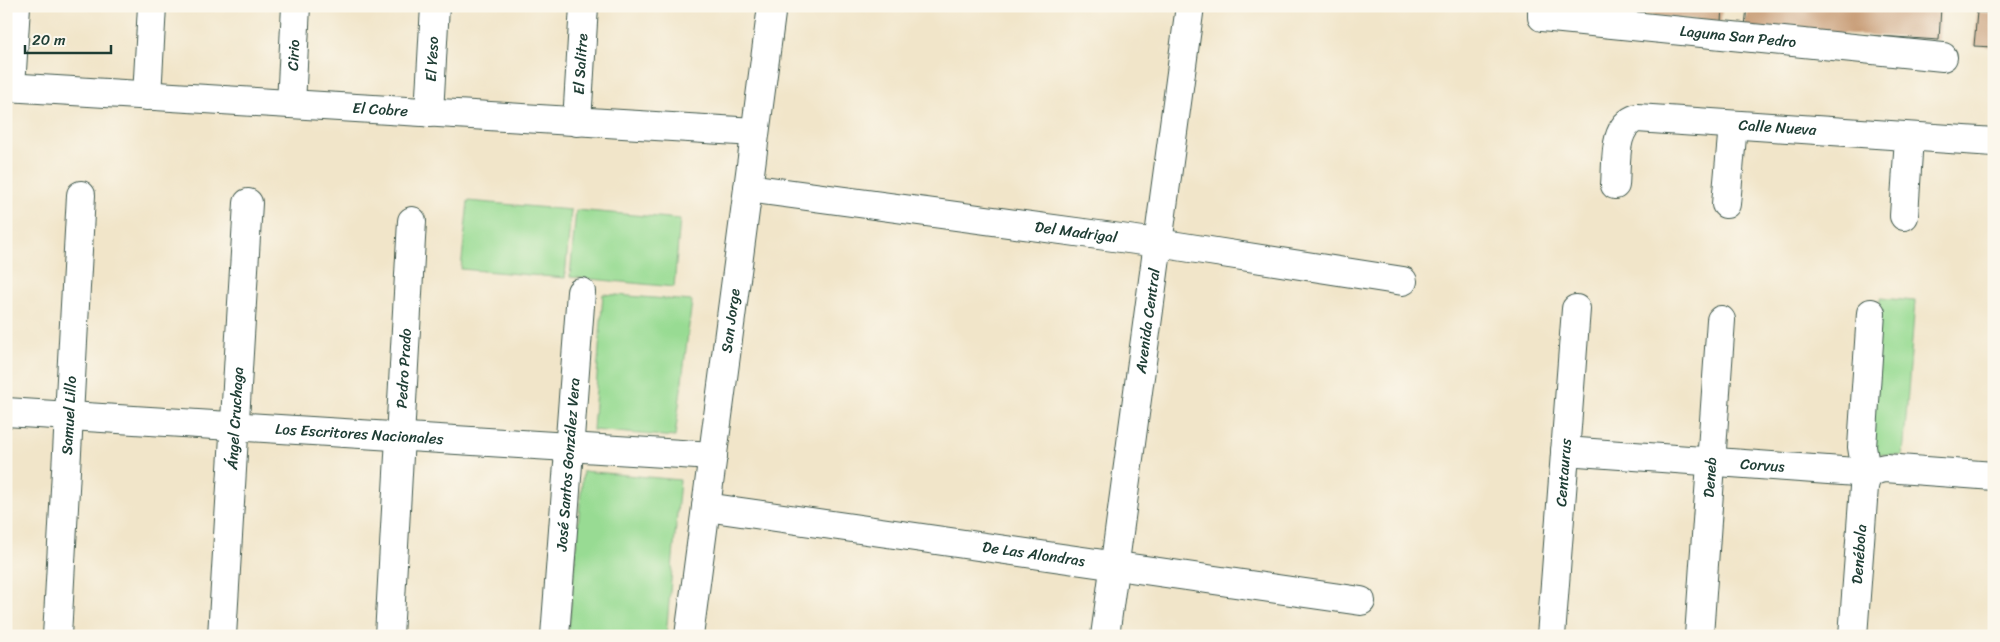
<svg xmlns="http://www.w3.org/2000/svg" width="2000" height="642" viewBox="0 0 2000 642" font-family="Sriracha,sans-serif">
<rect width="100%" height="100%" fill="#fbf7ec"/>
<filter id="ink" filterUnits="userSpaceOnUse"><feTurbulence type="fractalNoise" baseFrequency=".02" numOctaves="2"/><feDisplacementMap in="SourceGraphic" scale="10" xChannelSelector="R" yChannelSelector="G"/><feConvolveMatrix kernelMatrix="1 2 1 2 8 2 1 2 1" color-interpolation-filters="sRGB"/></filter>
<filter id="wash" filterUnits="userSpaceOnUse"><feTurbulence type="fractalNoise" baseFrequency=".0096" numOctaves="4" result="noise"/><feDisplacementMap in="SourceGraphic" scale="20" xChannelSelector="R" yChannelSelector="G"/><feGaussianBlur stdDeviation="1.12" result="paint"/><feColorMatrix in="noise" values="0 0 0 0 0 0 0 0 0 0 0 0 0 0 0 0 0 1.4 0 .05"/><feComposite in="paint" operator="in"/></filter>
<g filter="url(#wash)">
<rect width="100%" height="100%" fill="#f1e5c9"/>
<!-- green -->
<g fill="#98db93" stroke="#5c8c64">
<path d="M468 201 571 210 565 278 461 269Z"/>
<path d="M576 210 680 219 674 287 570 277Z"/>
<path d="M603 294 692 301 675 437 593 430Z"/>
<path d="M1880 298 1915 301 1903 456 1868 453Z"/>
<path d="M583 471 680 480 666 636H568Z"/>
</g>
<g id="blocks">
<!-- building -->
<g fill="#c99f79">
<path d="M1557 6H1722L1721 22Z"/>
<path d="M1747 6 1941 7 1939 40 1745 27Z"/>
<path d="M1977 12 1994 13V47L1974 46Z"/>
</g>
</g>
</g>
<g filter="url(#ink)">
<use href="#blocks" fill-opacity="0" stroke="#3e564a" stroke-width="1"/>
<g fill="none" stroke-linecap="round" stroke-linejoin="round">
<defs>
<g id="minor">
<path id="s1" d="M1542 6V17L1943 57"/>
<path id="s2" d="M6 87 755 132"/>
<path d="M11 87 16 6"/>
<path d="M147 96 152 6"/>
<path id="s3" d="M291 104 296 6"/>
<path id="s4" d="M429 113 435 6"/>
<path id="s5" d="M577 122 584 6"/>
<path id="s6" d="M1615 185C1617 163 1612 126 1637 118L1994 142"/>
<path id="s7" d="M748 188 1158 243 1403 281"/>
<path d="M1726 204 1733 125"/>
<path d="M1904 216 1909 137"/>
<path id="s8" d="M6 412 713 456"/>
<path id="s9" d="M1565 451 1870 473"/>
<path d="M1870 473 1865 465 1862 447 1871 313"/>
<path id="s10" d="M706 507 1361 601"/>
<path id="s11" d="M57 636 81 195"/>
<path id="s12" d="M222 636 248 203"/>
<path id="s13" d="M389 636 412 221"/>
<path id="s14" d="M555 636 581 292"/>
<path id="s15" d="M689 636 772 6"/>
<path id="s16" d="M1105 636 1190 6"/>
<path id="s17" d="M1551 636 1576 309"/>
<path id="s18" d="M1699 636 1721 320"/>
<path id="s19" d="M1853 636 1864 487C1866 475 1872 470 1885 468L1994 476"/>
</g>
</defs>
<!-- minor casing -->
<use href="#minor" stroke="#3e564a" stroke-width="30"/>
<!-- minor -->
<use href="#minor" stroke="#fff" stroke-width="28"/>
</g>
</g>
<g text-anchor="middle" stroke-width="5" stroke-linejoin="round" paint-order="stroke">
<!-- street labels -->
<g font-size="15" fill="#1f3d34" stroke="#fbf7ec">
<text dy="5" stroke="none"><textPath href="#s1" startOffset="208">Laguna San Pedro</textPath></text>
<text dy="5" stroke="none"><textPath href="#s3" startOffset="49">Cirio</textPath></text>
<text dy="5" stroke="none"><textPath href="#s4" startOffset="54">El Yeso</textPath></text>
<text dy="5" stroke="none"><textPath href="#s5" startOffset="58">El Salitre</textPath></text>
<text dy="5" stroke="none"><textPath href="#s2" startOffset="375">El Cobre</textPath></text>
<text dy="5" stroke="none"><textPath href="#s6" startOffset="216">Calle Nueva</textPath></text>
<text dy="5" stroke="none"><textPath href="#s7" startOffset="331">Del Madrigal</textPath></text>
<text dy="5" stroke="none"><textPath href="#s15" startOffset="318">San Jorge</textPath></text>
<text dy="5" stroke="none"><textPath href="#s16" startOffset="318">Avenida Central</textPath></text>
<text dy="5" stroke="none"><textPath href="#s13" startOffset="268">Pedro Prado</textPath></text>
<text dy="5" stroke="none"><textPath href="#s11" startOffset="221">Samuel Lillo</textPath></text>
<text dy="5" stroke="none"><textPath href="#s12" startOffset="218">Ángel Cruchaga</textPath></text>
<text dy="5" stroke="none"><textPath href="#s8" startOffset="354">Los Escritores Nacionales</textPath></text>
<text dy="5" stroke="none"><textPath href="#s14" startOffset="172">José Santos González Vera</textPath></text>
<text dy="5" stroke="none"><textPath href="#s9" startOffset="198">Corvus</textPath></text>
<text dy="5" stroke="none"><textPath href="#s17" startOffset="164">Centaurus</textPath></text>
<text dy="5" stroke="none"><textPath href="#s18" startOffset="159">Deneb</textPath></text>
<text dy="5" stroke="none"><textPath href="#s19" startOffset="82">Denébola</textPath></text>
<text dy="5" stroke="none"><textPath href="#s10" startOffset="331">De Las Alondras</textPath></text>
</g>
</g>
<!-- margin -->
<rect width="2000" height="642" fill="none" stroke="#fbf7ec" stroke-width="25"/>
<!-- scale -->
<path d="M25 45v8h86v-8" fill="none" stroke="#1f3d34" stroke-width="2.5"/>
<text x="32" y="45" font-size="15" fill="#1f3d34" stroke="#fbf7ec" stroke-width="4" paint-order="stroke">20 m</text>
</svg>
